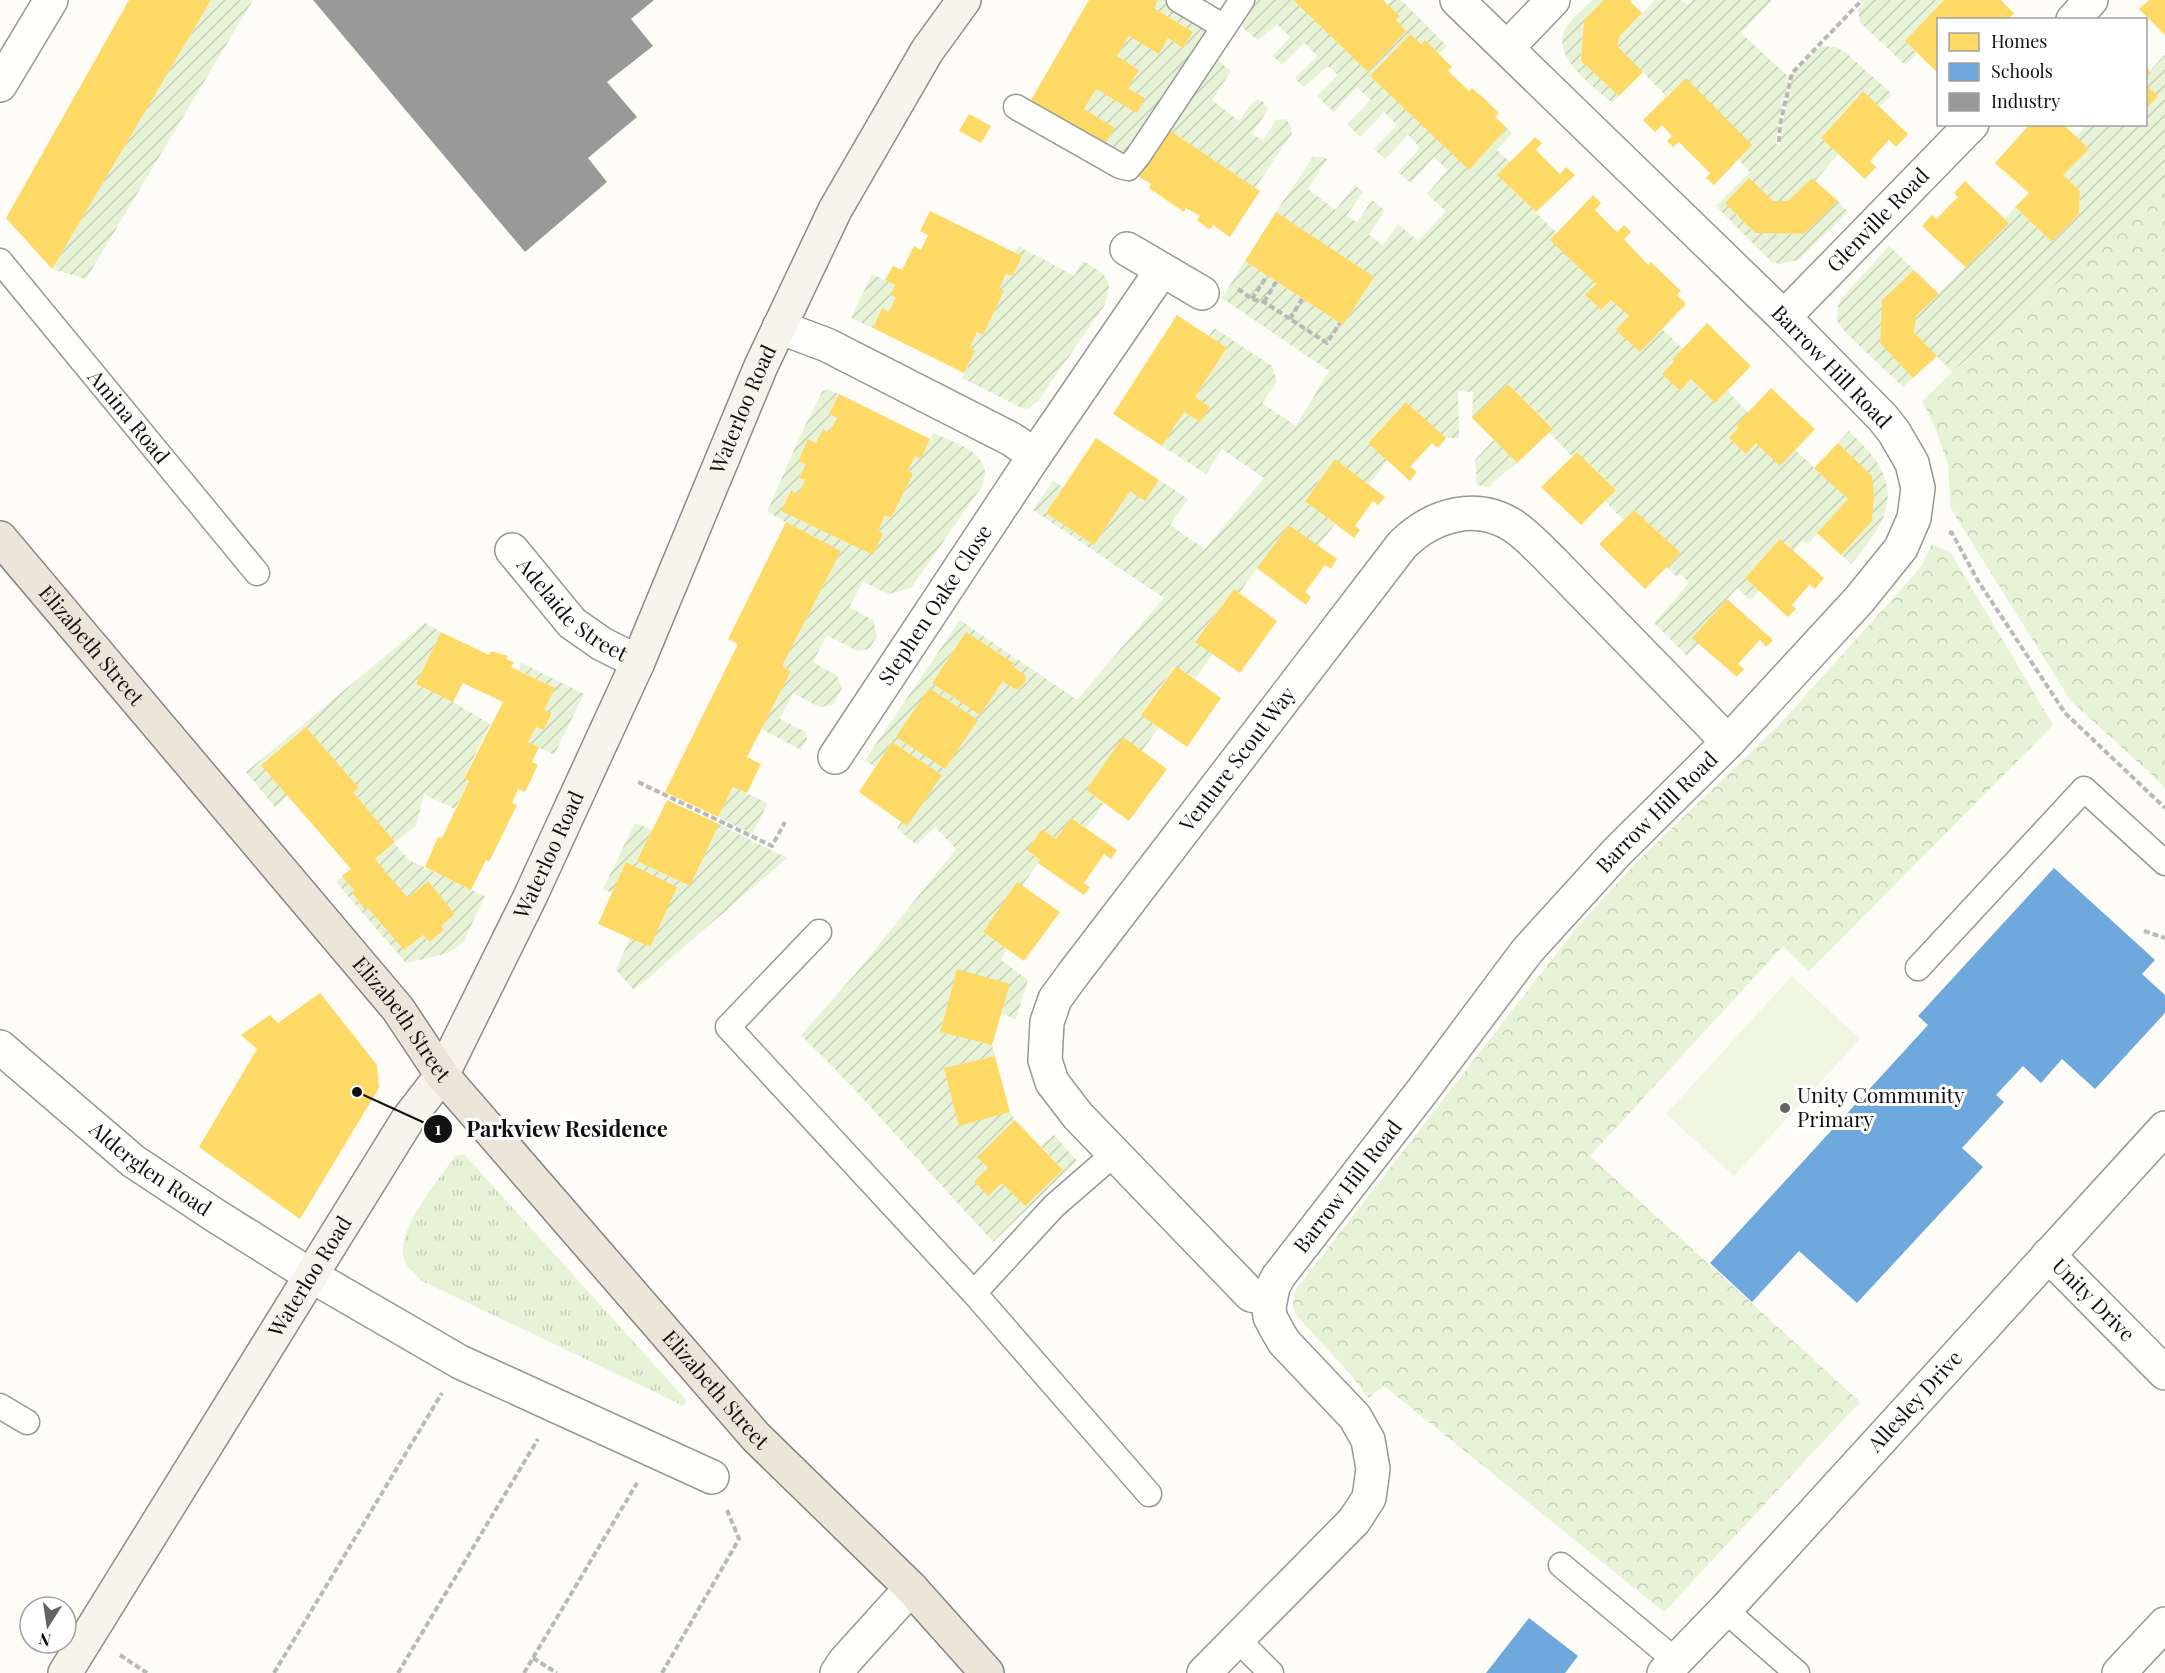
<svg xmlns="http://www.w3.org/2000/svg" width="2165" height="1673" viewBox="0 0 2165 1673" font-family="'Playfair Display',serif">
<defs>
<pattern id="grass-tufts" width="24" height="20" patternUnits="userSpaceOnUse" patternTransform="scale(1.5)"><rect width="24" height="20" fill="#e7f3d7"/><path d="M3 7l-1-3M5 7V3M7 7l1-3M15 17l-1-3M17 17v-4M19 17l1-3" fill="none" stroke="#c5cfb8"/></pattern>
<pattern id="park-crowns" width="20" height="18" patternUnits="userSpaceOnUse" patternTransform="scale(1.5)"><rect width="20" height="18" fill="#e7f3d7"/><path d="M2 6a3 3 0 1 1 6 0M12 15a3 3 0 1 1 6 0" fill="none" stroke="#c5cfb8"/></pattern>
<pattern id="garden-furrows" width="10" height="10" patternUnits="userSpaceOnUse" patternTransform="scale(1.5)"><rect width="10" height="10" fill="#e7f3d7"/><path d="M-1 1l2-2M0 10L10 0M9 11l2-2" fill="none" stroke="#c5cfb8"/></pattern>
</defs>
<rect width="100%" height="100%" fill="#fdfcf7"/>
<!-- grass -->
<path fill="url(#grass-tufts)" d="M464 1154 686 1400 684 1406 422 1281C415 1274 404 1265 403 1255 399 1225 439 1180 455 1156Z"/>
<!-- park -->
<g fill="url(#park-crowns)">
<path d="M2165 182V787L2071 701 1951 509 1948 465 1935 427 1922 401 1953 372 2077 266Z"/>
<path d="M1932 544 1951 553 2053 725 1809 971 1783 946 1590 1156 1860 1402 1664 1612 1384 1386 1368 1398 1352 1376 1296 1315C1291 1305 1293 1298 1297 1288L1577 927 1637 862 1778 726 1914 575 1922 565Z"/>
</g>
<!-- garden -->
<g fill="url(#garden-furrows)" fill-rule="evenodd">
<path d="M211 0H253L86 279 52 269Z"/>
<path d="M1158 0H1169L1203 20 1206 41 1136 149 1118 152 1105 144 1114 128 1084 109 1096 89 1137 112 1145 98 1128 88 1139 70 1117 56 1129 36 1159 54 1168 38 1184 47 1193 32 1154 8Z"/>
<path d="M1255 0H1293L1368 72 1406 31 1396 20 1399 16 1387 5 1392 0H1401L1447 46 1439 54 1425 40 1421 44 1410 34 1371 77 1469 169 1507 128 1512 133 1497 150 1510 162 1497 175 1557 233 1550 240 1596 284 1586 296 1601 310 1611 300 1629 316 1617 330 1640 352 1662 329 1683 349 1662 374 1680 391 1691 380 1714 402 1727 390 1748 413 1736 425 1738 428 1729 438 1745 453 1756 443 1795 450 1848 499 1808 544 1803 540 1794 551 1780 539 1745 578 1759 591 1751 600 1737 588 1693 637 1699 643 1687 656 1654 623 1689 583 1681 574 1677 577 1667 567 1681 553 1634 510 1623 520 1605 501 1616 489 1577 452 1572 456 1549 433 1553 428 1508 384 1472 418 1473 392 1458 391 1459 438H1446L1406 402 1368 442 1387 460 1369 485 1335 459 1305 500 1335 524 1318 546 1289 525 1239 593 1233 590 1195 641 1213 654 1195 679 1175 666 1141 714 1159 727 1142 751 1105 764 1086 790 1104 804 1086 828 1071 818 1056 839 1042 829 1027 850 1040 860 1022 886 1017 883 983 932 1007 949 1001 960 1028 980 1016 1019 1002 1014 1009 984 957 970 940 1031 992 1045 995 1056 944 1068 959 1125 1010 1112 1015 1120 978 1158 988 1168 974 1181 1002 1183 1025 1206 1063 1170 1041 1146 1054 1135 1077 1161 993 1242 846 1080 801 1035 856 973 956 849 935 827 916 845 897 828 901 822 907 825 942 775 892 742 875 767 865 760 960 620 1077 700 1164 598 1033 510 1053 481 1063 487 1046 513 1094 545 1130 491 1145 500 1159 480 1188 499 1170 525 1205 549 1264 478 1222 449 1206 474 1162 446 1184 412 1200 422 1210 407 1195 397 1227 349 1209 336 1214 328 1272 366 1277 382 1262 403 1296 426 1329 371 1222 298 1245 261 1343 325 1373 277 1276 212 1313 157H1324L1327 159 1308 189 1336 210 1355 185 1363 192 1346 216 1357 222 1372 200 1385 211 1369 235 1383 245 1398 224 1418 241 1446 211 1427 194 1448 170 1434 157 1411 183 1398 172 1420 148 1408 135 1385 159 1374 149 1397 125 1384 112 1360 137 1347 124 1371 100 1357 87 1334 112 1317 96 1338 75 1328 66 1304 87 1295 78 1318 56 1304 43 1282 65 1273 56 1290 37 1277 24 1258 41 1239 24ZM966 632 1014 663 1012 666 1025 675 1026 681 1019 689H1014L1003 681 980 715 932 682ZM929 688 977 720 945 769 897 737Z"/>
<path d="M1592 0H1604L1584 20 1581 61 1619 96 1612 103C1594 86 1549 56 1566 28 1572 18 1584 9 1592 0Z"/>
<path d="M1655 0H1682L1688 5 1693 0H1772L1741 33 1789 77 1778 124 1776 144 1781 145 1782 127 1793 73 1821 46 1836 47 1845 52 1892 94 1879 107 1862 91 1821 138 1838 154 1815 181 1812 178 1788 201H1773L1749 179 1725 203 1755 233 1804 234 1838 201 1848 212 1798 260 1780 264 1772 262 1716 206 1750 172 1738 159 1751 145 1686 79 1666 96 1618 47 1619 37Z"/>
<path d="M1865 0H1944L1905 41 1917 53 1905 65 1860 22 1858 10Z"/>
<path d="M2165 54V182L2077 266 1952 372 1914 332 1916 316 2009 223 2005 218 2015 207 2052 242 2079 214 2080 191 2063 175 2076 136 2087 125 2146 124V109L2158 96 2146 84V79L2151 73 2150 71Z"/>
<path d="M1213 56 1231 71 1212 100 1239 121 1252 103 1257 99 1264 102 1268 109 1252 134 1263 140 1276 120 1286 119 1291 126 1292 134 1255 188 1169 130 1138 176 1136 174Z"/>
<path d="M1018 246 1074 276 1083 261C1106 275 1115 278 1104 306L1038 401 1028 409 1022 408 962 378 975 352 970 348 977 332 983 335 1003 293 999 289 1006 274 1013 276 1022 256 1015 253Z"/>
<path d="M1889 246 1914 270 1882 300 1880 343 1913 378 1903 387 1847 334 1837 321 1838 306 1841 299Z"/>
<path d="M872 274 895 285 891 294 896 297 889 312 882 308 873 328 851 318Z"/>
<path d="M827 389 839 394 829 414 837 418 829 433 823 430 816 443 808 440 798 460 806 464 799 477 805 480 798 495 790 491 781 511 873 555 883 535 878 531 885 515 891 518 913 474 908 471 915 456 921 459 933 433C950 441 983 450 985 472 985 476 983 482 982 486L911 588 889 594 863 582 849 607 873 620 877 636 869 649 857 651 827 635 813 662 837 676 842 688 833 705 819 707 793 693 780 719 806 732 807 739 801 750 761 729 791 671 782 666 841 551 767 512 800 436 822 392Z"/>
<path d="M1849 431C1859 442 1872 452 1879 466 1902 504 1875 536 1851 564L1841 555 1872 521 1874 497 1838 443Z"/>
<path d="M1494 440 1517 463 1492 483 1491 487 1477 485 1475 460Z"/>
<path d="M425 623 441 632 416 684 453 702 490 724 464 778 469 781 455 809 424 794 416 826 395 842 353 792 359 788 306 727 261 764 289 795 275 807 246 772Z"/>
<path d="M522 663 584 694 554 755 528 742 536 727 544 730 552 714 544 710 555 688 518 670Z"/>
<path d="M733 787 768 803 752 834 718 817Z"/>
<path d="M635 823 652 830 638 861 689 886 719 824 787 858 634 990 616 970 630 938 650 947 627 862 612 893 603 889Z"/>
<path d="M394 843 409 860 485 896 463 943 448 953 406 963 336 882 342 876 355 891 352 894 364 908 367 907 404 950 423 935 430 942 444 931 441 926 455 914 428 881 408 898 375 859Z"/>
</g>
<!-- pitch -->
<path fill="#f0f6e1" d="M1792 976 1860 1039 1734 1176 1666 1114Z"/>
<!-- homes -->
<g fill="#ffd966">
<path d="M129 0H211L52 269 6 218Z"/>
<path d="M1089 0H1158L1154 8 1193 32 1183 48 1168 38 1159 54 1129 36 1117 56 1139 70 1128 88 1145 98 1137 113 1096 89 1084 109 1115 128 1105 144 1031 100Z"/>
<path d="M1293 0H1383L1400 16 1396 20 1406 31 1368 72Z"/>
<path d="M1604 0H1629L1642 13 1619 37 1618 47 1643 72 1619 96 1581 61 1584 20Z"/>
<path d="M1944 0H2001L2014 13 2008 20 1994 18 1993 20H1938V73L1905 41Z"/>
<path d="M2149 0H2165V35L2139 9Z"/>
<path d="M1410 34 1421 44 1425 40 1452 67 1448 71 1469 91 1472 88 1486 100 1499 113 1495 117 1507 128 1469 170 1370 76Z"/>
<path d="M2146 67 2151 73 2146 79Z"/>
<path d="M1686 78 1752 145 1714 185 1706 178 1710 173 1679 142 1673 147 1667 141 1672 136 1662 125 1655 132 1643 120Z"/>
<path d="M2146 84 2158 96 2146 109Z"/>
<path d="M1863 91 1908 134 1896 147 1889 140 1870 161 1876 167 1865 179 1821 138Z"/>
<path d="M969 114 991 126 981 143 959 131Z"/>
<path d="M2030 124H2063L2089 149 2063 175 2080 191 2079 214 2052 242 2015 207 2029 193 1995 163Z"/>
<path d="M1169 130 1260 191 1230 237 1213 225 1210 230 1197 220 1200 216 1186 208 1184 212 1149 188 1151 184 1138 176Z"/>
<path d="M1535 137 1542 143 1536 150 1560 174 1566 167 1575 175 1536 212 1497 175Z"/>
<path d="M1749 178 1773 201H1788L1812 178 1838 201 1804 234 1755 233 1725 203Z"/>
<path d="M1965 181 2009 223 1966 268 1922 226 1932 215 1937 219 1946 209 1958 197 1954 193Z"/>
<path d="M1593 195 1601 203 1595 210 1617 232 1624 225 1631 232 1624 239 1648 265 1651 262 1681 291 1677 295 1686 304 1640 352 1616 330 1629 316 1611 300 1601 310 1585 295 1596 284 1550 240Z"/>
<path d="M930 211 1022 256 1013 276 1006 274 999 289 1004 291 983 335 977 332 970 348 975 351 964 373 873 328 882 308 889 312 896 297 890 295 895 285 885 280 893 266 902 270 914 246 921 250 928 235 920 231Z"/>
<path d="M1276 212 1374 277 1343 325 1245 261Z"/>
<path d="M1914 270 1939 294 1916 316 1914 332 1937 356 1913 378 1880 343 1882 300Z"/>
<path d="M1177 315 1227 348 1195 397 1210 407 1200 422 1184 412 1162 446 1113 414Z"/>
<path d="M1707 323 1751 366 1715 403 1691 379 1680 391 1662 374 1674 361 1672 360Z"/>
<path d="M1508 384 1553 429 1517 463 1472 418Z"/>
<path d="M1771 388 1815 429 1780 466 1756 443 1746 454 1729 438 1738 428 1736 425Z"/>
<path d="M839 394 930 439 921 459 915 456 908 471 913 474 891 518 885 515 878 531 883 534 873 555 781 511 791 490 798 495 805 480 799 478 806 464 798 461 808 439 816 443 823 429 829 433 837 418 829 414Z"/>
<path d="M1406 402 1446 438 1438 448 1432 443 1410 467 1417 472 1410 481 1368 443Z"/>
<path d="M1096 438 1159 480 1145 501 1130 491 1094 545 1046 513Z"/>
<path d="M1838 443 1872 476 1874 497 1872 521 1841 555 1817 533 1848 499 1814 468Z"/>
<path d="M1577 452 1616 490 1581 525 1541 487Z"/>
<path d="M1335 459 1385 497 1378 505 1373 501 1355 526 1360 530 1354 538 1305 501Z"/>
<path d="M1634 510 1681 553 1645 589 1599 544Z"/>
<path d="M786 522 841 551 782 666 791 671 747 757 761 764 747 793 733 787 718 817 665 792 738 644 728 639Z"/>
<path d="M1289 525 1337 559 1331 569 1325 565 1305 592 1311 597 1306 605 1257 568Z"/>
<path d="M1780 539 1824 578 1815 589 1810 584 1792 605 1796 609 1788 617 1745 578Z"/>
<path d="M1234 589 1277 621 1240 673 1195 642Z"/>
<path d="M1727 599 1773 640 1766 647 1760 640 1738 664 1744 669 1737 677 1692 638Z"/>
<path d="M441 632 489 655 491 651 508 656 506 659 514 662 511 667 555 688 544 710 552 713 544 730 536 727 528 742 539 747 532 762 538 765 525 792 518 789 512 803 517 805 489 862 486 860 471 890 425 867 438 837 442 838 469 781 464 779 503 702 463 683 453 702 416 684Z"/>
<path d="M966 632 1014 663 1012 666 1025 675 1026 681 1019 689H1014L1003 681 980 715 932 683Z"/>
<path d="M1176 666 1221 698 1187 747 1141 715Z"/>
<path d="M929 688 978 720 945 769 896 737Z"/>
<path d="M306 727 359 788 353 792 395 842 375 859 408 898 428 881 455 914 441 926 444 930 430 942 423 935 404 950 367 907 365 909 352 893 355 891 342 876 351 869 261 765Z"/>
<path d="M1123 737 1167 769 1129 821 1086 790Z"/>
<path d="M892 742 942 775 907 826 859 792Z"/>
<path d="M667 800 719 824 690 886 637 861Z"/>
<path d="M1071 818 1117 850 1111 859 1104 854 1084 883 1090 887 1084 895 1038 863 1040 860 1027 850 1042 829 1056 839Z"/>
<path d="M626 862 677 887 650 947 598 924Z"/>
<path d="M1017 882 1060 912 1024 961 983 932Z"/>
<path d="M957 969 1010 984 992 1045 940 1032Z"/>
<path d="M320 993 377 1065 379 1088 300 1219 199 1147 257 1049 241 1035 270 1015 278 1023Z"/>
<path d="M995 1056 1010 1112 959 1126 944 1068Z"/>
<path d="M1015 1120 1063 1170 1025 1206 1002 1183 988 1196 974 1181 988 1168 977 1157Z"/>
</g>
<!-- schools -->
<g fill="#6fa8dc">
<path d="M2054 868 2155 960 2142 974 2165 995V1013L2095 1089 2062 1059 2041 1083 2023 1066 1996 1095 2004 1102 1962 1148 1983 1167 1857 1303 1799 1251 1752 1302 1710 1263 1928 1025 1918 1016Z"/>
<path d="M1529 1618 1578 1656 1565 1673H1486Z"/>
</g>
<!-- industry -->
<path fill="#999" d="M313 0H654L631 19 653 46 607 82 637 117 588 158 607 182 525 252Z"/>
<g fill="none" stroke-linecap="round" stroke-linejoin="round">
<defs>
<g id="service">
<path d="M1179 0 1224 27"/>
<path d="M1016 107 1120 166 1128 168 1138 156 1242 0"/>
<path id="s1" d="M0 261 257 573"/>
<path d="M819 932 728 1027 974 1293 1149 1494"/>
<path d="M1918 968 2084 789 2165 863"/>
<path d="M974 1293 1054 1206 1114 1154"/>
<path d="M0 1406 27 1422"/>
<path d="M1561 1565 1676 1661"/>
<path d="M1725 1610 1797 1673"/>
<path d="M1237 1639 1271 1673"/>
</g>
<g id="minor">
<path d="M2073 20 2091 0"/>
<path d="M1507 48 1553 0"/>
<path d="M0 85 51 0"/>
<path d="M1127 249 1202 293"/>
<path id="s2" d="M1784 317 1972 124"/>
<path d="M779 327 827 345 1011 439 1035 455"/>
<path id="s3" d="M512 550 572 623 602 644 638 662"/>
<path id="s4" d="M835 757 1035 455 1162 270"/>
<path id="s5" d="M0 1047 133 1161 216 1216 310 1275 460 1362 712 1477"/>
<path id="s6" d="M2048 1255 2165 1373"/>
<path id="s7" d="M1270 1299 1251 1295 1078 1116 1052 1082 1045 1060 1047 1022 1055 999 1074 973 1402 545C1432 515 1477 501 1515 527 1529 537 1541 550 1553 562L1728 742"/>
<path d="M837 1673 845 1661 911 1588"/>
<path id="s8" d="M1204 1673 1354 1521 1369 1498 1373 1469 1368 1440 1355 1417 1284 1342 1277 1330 1270 1317 1269 1307 1273 1287 1278 1277 1423 1090 1527 951 1616 853 1728 742 1859 600 1901 548 1914 518 1918 488 1912 463 1894 432 1883 418 1784 317 1457 0"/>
<path id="s9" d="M1664 1673 1725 1610 2165 1128"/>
<path d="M2119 1673 2165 1624"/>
</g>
<g id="secondary">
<path id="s10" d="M65 1673 408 1119 442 1075 530 897 638 662 761 366 835 210 927 51 964 0"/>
</g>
<g id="trunk">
<path id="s11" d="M0 538 398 1009 442 1075 756 1437 911 1588 987 1673"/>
</g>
</defs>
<!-- service casing -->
<use href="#service" stroke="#979795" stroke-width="27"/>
<!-- minor casing -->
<use href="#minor" stroke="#979795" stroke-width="36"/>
<!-- secondary casing -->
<use href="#secondary" stroke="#8e8d8b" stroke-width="36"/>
<!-- trunk casing -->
<use href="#trunk" stroke="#858482" stroke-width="36"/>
<!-- path -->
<g stroke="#b9b9b8" stroke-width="4" stroke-dasharray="6 3" stroke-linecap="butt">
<path d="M1779 142 1780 125 1792 73 1862 0"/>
<path d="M1238 289 1252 299 1264 302 1327 343 1340 323"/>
<path d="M1252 299 1267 276"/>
<path d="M1264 302 1276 282"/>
<path d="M1290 319 1302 299"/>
<path d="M1949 532 1952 533 1978 581 2065 713 2165 808"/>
<path d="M638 782 772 846 785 822"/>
<path d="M2144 931 2165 938"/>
<path d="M120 1655 147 1673"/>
<path d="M533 1658 557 1673"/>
<path d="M274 1673 442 1393"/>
<path d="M398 1673 538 1439"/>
<path d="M524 1673 637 1483"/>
<path d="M662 1673 739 1539 727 1510"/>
</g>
<!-- service -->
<use href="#service" stroke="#fffffe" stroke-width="24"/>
<!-- minor -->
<use href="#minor" stroke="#fffffe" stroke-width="33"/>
<!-- secondary -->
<use href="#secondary" stroke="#f6f4eb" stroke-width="33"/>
<!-- trunk -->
<use href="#trunk" stroke="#ece5da" stroke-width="33"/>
</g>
<!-- markers -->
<circle fill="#646362" stroke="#fff" stroke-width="2" cx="1785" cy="1108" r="6"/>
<g text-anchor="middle" stroke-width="6" stroke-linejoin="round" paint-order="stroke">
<!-- street labels -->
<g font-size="21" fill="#111" stroke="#fff">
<text dy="7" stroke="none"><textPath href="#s2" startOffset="135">Glenville Road</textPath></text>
<text transform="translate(1831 367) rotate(46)" y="7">Barrow Hill Road</text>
<text dy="7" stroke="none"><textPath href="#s10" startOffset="1438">Waterloo Road</textPath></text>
<text dy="7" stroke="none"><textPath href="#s1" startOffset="202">Amina Road</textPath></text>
<text dy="7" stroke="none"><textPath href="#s4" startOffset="182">Stephen Oake Close</textPath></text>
<text dy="7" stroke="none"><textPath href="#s3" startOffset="86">Adelaide Street</textPath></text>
<text dy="7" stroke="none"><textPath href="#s11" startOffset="141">Elizabeth Street</textPath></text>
<text dy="7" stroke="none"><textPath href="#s7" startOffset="698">Venture Scout Way</textPath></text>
<text dy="7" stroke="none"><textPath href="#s8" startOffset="1100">Barrow Hill Road</textPath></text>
<text dy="7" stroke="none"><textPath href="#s10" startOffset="952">Waterloo Road</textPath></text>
<text dy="7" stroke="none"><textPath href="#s11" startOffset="627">Elizabeth Street</textPath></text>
<text dy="7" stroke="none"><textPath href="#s5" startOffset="194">Alderglen Road</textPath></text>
<text dy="7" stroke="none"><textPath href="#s8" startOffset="614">Barrow Hill Road</textPath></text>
<text dy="7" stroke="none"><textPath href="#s10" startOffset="466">Waterloo Road</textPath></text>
<text dy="7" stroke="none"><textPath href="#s6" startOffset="64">Unity Drive</textPath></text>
<text dy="7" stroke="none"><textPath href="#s11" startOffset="1113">Elizabeth Street</textPath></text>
<text dy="7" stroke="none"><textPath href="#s9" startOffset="370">Allesley Drive</textPath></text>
</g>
<!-- poi labels -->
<g font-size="21" fill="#111" stroke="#fff" text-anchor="start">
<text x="1797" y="1103">Unity Community<tspan x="1797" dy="24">Primary</tspan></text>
</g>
</g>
<!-- callouts -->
<path fill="none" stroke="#111" stroke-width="2" d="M357 1092L438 1129"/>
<g fill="#111" stroke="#fff" stroke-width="2">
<circle cx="357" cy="1092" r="6"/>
<circle cx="438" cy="1129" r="15"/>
</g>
<g font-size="18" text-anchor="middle" font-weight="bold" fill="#fff">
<text x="438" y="1135">1</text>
</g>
<g font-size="22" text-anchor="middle" font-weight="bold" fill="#111" stroke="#fff" stroke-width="6" stroke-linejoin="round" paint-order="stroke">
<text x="567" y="1137">Parkview Residence</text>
</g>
<!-- legend -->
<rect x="1937" y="18" width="210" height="108" fill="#ffffff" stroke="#a0a0a0" stroke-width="1.5"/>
<rect x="1949" y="33" width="30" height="18" fill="#ffd966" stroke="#a0a0a0" stroke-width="1.5"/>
<text x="1991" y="48" font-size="18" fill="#111111">Homes</text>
<rect x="1949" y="63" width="30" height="18" fill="#6fa8dc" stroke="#a0a0a0" stroke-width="1.5"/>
<text x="1991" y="78" font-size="18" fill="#111111">Schools</text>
<rect x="1949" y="93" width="30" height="18" fill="#999999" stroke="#a0a0a0" stroke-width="1.5"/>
<text x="1991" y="108" font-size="18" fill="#111111">Industry</text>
<!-- north arrow -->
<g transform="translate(48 1625) rotate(192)"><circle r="28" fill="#ffffff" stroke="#a0a0a0" stroke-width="1.5"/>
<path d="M0-4.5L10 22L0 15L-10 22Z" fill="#646362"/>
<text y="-9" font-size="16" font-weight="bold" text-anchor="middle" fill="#111111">N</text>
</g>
</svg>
